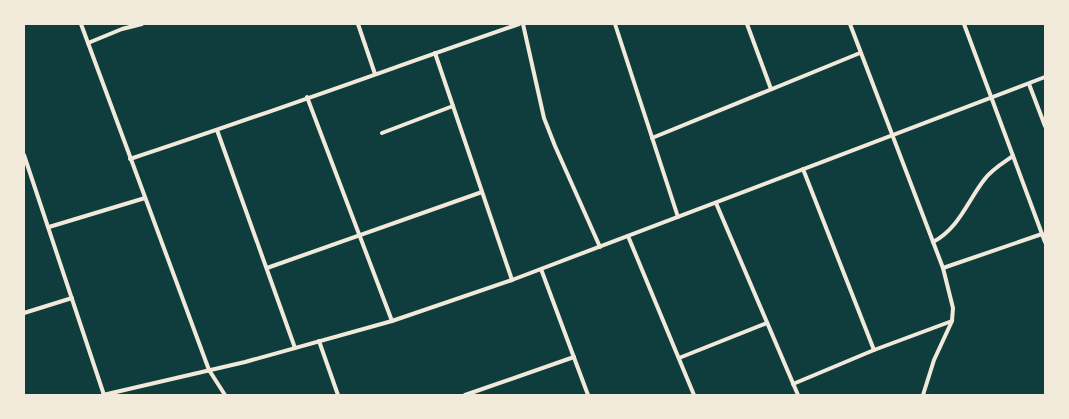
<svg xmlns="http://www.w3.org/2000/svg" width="1069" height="419" viewBox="0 0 1069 419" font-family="'Varela Round',sans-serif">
<rect width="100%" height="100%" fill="#0f3d3e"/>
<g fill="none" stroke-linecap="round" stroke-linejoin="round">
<!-- minor -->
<g stroke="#f1e9da" stroke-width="4">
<path d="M81 24 209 370 225 395"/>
<path d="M358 24 375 74"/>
<path d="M523 24 544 118 555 146 600 247"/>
<path d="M615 24 678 217"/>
<path d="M747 24 771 89"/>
<path d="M850 24 943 268 953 308 952 321 934 360 923 395"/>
<path d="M964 24 1045 242"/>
<path d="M88 43 122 29 142 24"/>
<path d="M435 53 512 280"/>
<path d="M1029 84 1045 126"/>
<path d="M307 97 392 321"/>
<path d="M217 130 295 348"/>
<path d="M382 133 453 106"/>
<path d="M652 138 860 53"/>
<path d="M24 155 104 395"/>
<path d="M130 159C261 116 389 69 519 24"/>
<path d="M803 169 874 350"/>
<path d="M716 203 798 395"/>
<path d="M49 227 145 198"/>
<path d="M628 236 694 395"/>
<path d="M933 242C959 228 967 202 984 180 991 170 1003 163 1013 156"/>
<path d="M267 268 482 192"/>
<path d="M943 268 1042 234"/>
<path d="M541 269 588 395"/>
<path d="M24 313 72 298"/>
<path d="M319 341 338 395"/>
<path d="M679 358 767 323"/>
<path d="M793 384 874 350 952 321"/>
<path d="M103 395 245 362 392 321 512 280 1045 77"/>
<path d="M465 395 574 357"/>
</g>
</g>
<!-- border -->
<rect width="1069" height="419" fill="none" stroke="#f1e9da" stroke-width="50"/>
</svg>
